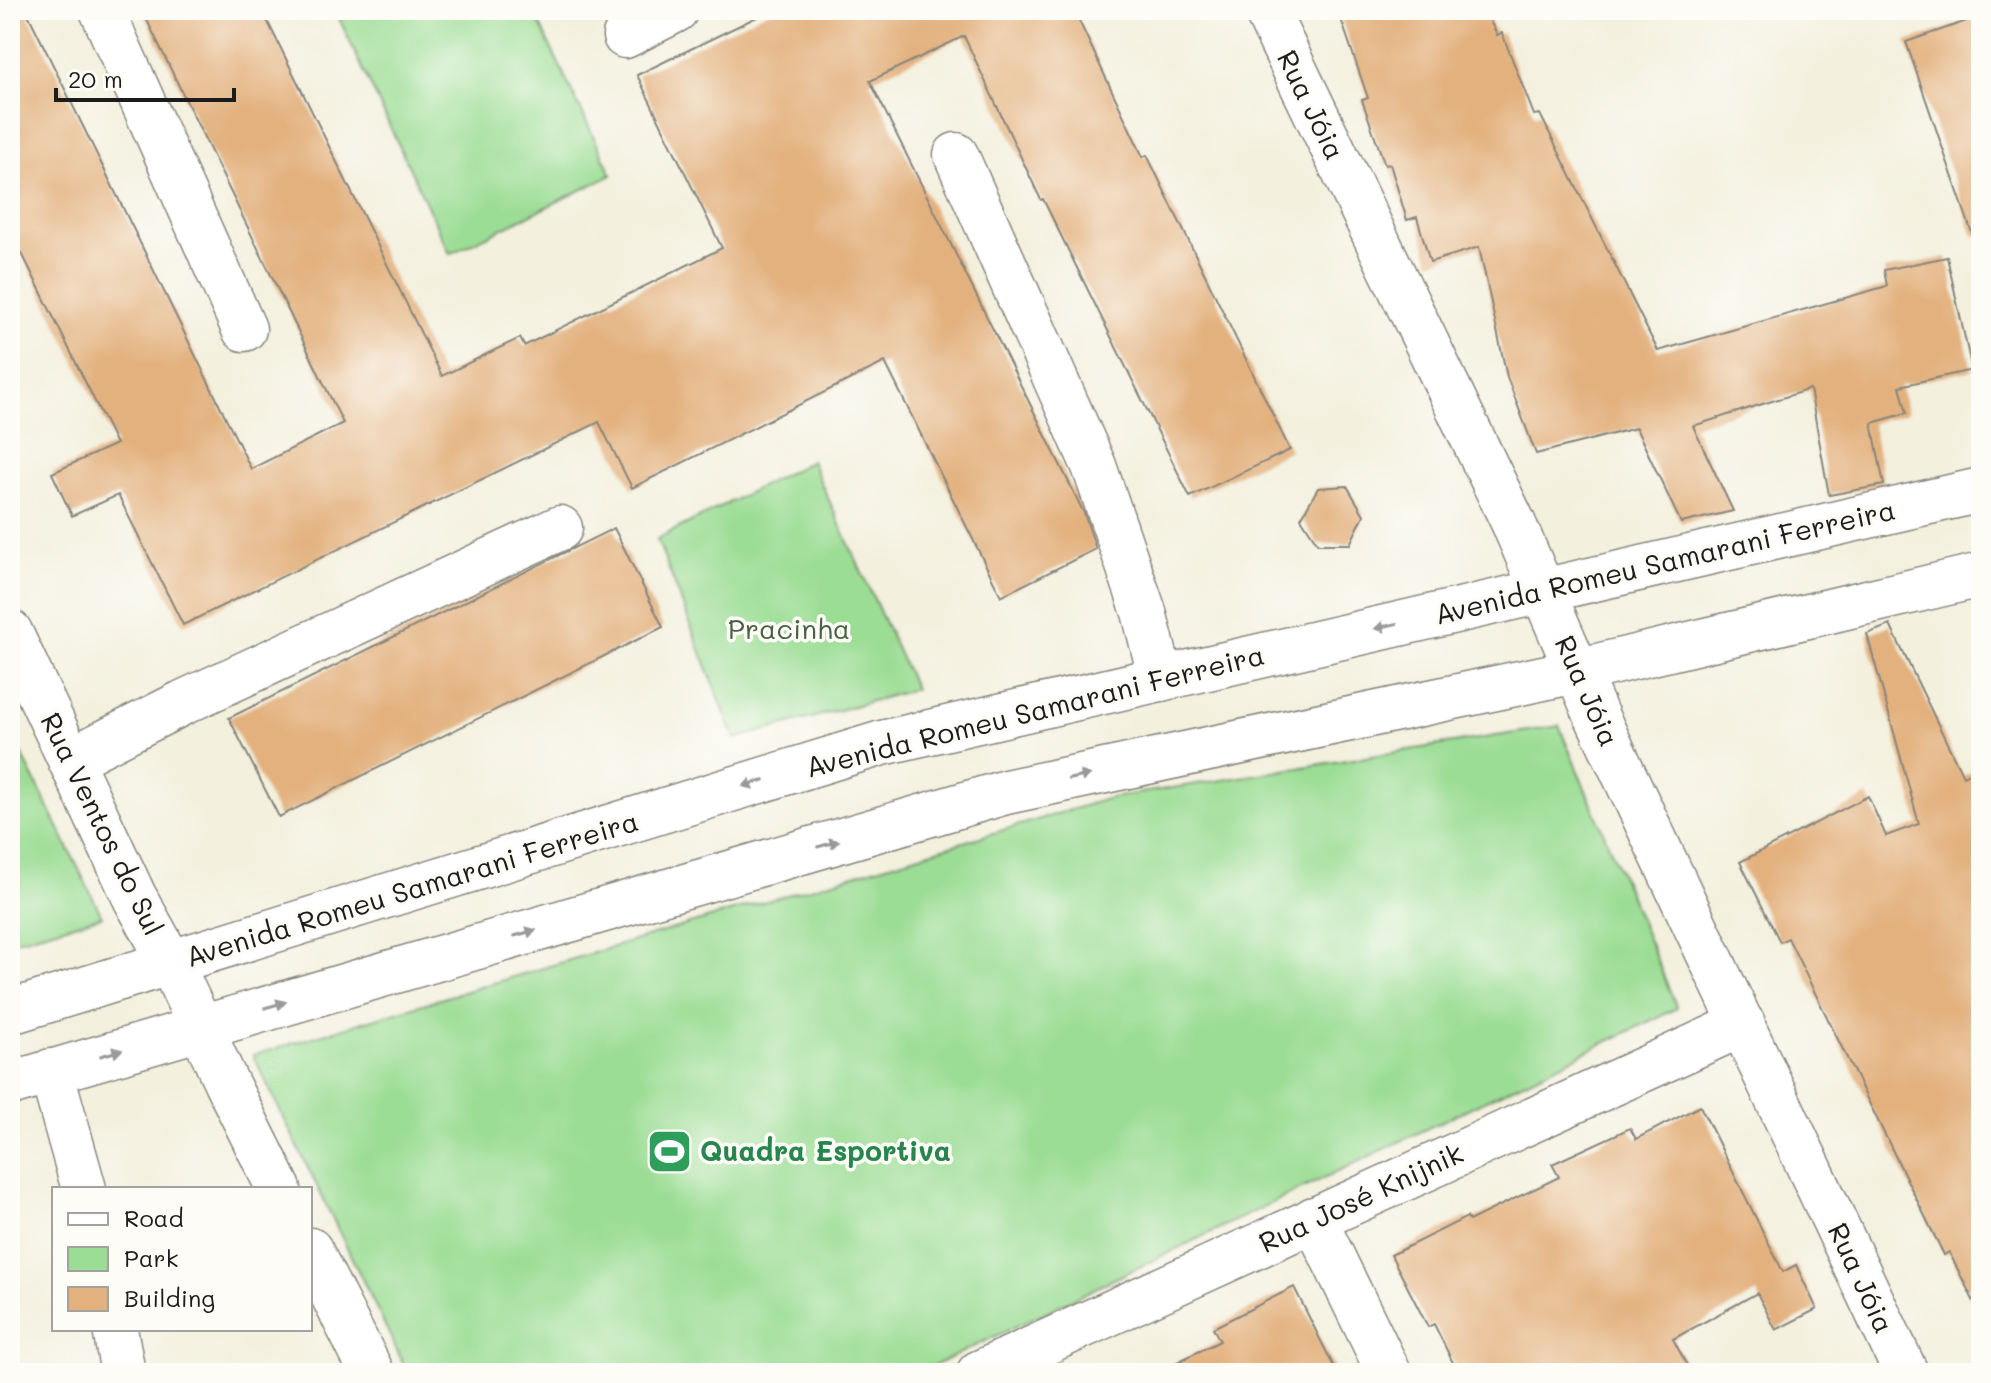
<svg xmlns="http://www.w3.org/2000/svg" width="1991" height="1383" viewBox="0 0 1991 1383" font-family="Mali,sans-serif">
<rect width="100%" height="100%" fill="#fdfcf7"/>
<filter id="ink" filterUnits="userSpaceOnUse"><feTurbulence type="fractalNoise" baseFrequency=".0125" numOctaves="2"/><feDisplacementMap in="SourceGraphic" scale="16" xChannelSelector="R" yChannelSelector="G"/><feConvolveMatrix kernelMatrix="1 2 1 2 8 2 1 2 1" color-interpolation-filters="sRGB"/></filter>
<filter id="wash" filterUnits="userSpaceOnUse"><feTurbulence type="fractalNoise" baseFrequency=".006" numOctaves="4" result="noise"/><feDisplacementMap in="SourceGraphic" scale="32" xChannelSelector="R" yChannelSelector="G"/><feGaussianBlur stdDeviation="1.8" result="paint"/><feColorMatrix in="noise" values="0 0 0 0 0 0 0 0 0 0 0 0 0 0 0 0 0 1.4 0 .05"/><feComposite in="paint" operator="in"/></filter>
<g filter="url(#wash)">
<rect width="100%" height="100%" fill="#f3f0de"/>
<!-- green -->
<g fill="#9bdd94" stroke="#5c7c58" stroke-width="2">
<path d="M335 10H533L612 175 450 254Z"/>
<path d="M811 461 915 689 735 739 657 539Z"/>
<path d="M1559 726 1677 1008 919 1373H408L253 1055 1110 798Z"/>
<path d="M10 730 102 916 10 942Z"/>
</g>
<g id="blocks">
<!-- building -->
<g fill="#e3b17e">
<path d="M10 10H26L251 469 343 423 142 10H262L442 376 520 338 524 346 722 248 637 75 771 10H1074L1143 157 1147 155 1290 450 1190 497 1043 199 1041 200 964 36 870 81 1084 513 1096 549 1001 596 885 362 632 488 599 422 183 625 118 495 72 516 52 473 116 444 10 229Z"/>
<path d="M1338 10H1485L1497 35 1502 33 1534 115 1540 114 1658 351 1887 286 1884 270 1947 257 1972 370 1900 386 1907 413 1872 423 1884 485 1829 495 1810 389 1693 426 1733 511 1681 523 1636 428 1536 454 1507 377 1479 247 1430 262 1417 217 1407 220 1390 164 1385 165 1362 100 1368 98Z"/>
<path d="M1981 16V235L1973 236 1906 42Z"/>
<path d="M1347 486 1364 515 1350 544H1318L1301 518 1318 488Z"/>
<path d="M614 528 663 627 279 817 229 718Z"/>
<path d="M1890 625 1963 776 1981 767V1316L1949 1252 1944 1255 1788 938 1780 942 1740 862 1868 796 1886 836 1919 824 1867 634Z"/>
<path d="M1700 1106 1783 1272 1796 1265 1817 1309 1776 1330 1757 1293 1673 1339 1691 1373H1458L1434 1324 1428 1327 1391 1255 1467 1217 1469 1221 1559 1177 1552 1164 1630 1128 1636 1139Z"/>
<path d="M1294 1287 1337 1373H1155L1220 1341 1213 1328Z"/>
</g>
</g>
</g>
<g filter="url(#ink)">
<use href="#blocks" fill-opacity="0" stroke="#88867d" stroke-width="2"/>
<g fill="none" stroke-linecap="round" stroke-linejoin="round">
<defs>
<g id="minor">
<path d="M102 10 244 329"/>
<path d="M1266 10 1513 522 1597 717 1906 1373"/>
<path d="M625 36 676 10"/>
<path d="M956 155 1094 466 1144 612 1161 679"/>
<path d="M10 632 135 898 171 963 226 1082 279 1189"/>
<path d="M70 760 182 703 560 528"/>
<path d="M51 1071 84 1189"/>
<path d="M1314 1219 1389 1373"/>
<path d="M310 1250 372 1373"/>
<path d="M115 1329 123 1373"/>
<path d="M979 1373 1743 1024"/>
</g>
<g id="tertiary">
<path d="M10 1012 882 743 1981 490"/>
<path d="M10 1084 1006 792 1576 671 1981 575"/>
</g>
</defs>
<!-- minor casing -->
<use href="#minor" stroke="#88867d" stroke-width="47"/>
<!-- tertiary casing -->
<use href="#tertiary" stroke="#88867d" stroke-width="47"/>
<!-- minor -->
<use href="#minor" stroke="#fff" stroke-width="44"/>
<!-- tertiary -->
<use href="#tertiary" stroke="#fff" stroke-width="44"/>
</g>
<!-- one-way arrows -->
<defs><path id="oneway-solid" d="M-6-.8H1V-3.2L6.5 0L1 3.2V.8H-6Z" transform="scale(2)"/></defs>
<g fill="#999">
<use href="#oneway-solid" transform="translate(1386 626) rotate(167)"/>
<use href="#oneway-solid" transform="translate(1079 777) rotate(-12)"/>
<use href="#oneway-solid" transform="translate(754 783) rotate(163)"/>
<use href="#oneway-solid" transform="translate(828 844) rotate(-16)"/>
<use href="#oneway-solid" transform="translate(525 933) rotate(-16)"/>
<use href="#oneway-solid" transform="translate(275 1005) rotate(-16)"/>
<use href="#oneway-solid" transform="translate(111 1053) rotate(-16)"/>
</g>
</g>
<!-- icons -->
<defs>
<symbol id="stadium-square" viewBox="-11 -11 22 22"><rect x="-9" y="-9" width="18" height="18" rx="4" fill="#2e9e5b" stroke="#fdfcf7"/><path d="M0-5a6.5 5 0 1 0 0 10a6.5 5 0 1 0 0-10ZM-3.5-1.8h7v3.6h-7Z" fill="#fff"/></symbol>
</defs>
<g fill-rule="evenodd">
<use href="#stadium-square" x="644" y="1126" width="51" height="51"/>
</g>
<g text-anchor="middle" stroke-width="7" stroke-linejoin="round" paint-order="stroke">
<!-- street labels -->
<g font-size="28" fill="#1c1c1c" stroke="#fdfcf7">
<text transform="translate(1311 105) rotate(64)" y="10">Rua Jóia</text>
<text transform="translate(1665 562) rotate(-13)" y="10">Avenida Romeu Samarani Ferreira</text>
<text transform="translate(1587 691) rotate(66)" y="10">Rua Jóia</text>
<text transform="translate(1035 711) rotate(-14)" y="10">Avenida Romeu Samarani Ferreira</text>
<text transform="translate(102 824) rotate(64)" y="10">Rua Ventos do Sul</text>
<text transform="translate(412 889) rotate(-17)" y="10">Avenida Romeu Samarani Ferreira</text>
<text transform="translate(1361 1198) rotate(-25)" y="10">Rua José Knijnik</text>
<text transform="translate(1861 1278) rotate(65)" y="10">Rua Jóia</text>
</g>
<!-- park labels -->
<g font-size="28" fill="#486046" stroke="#fdfcf7">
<text x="789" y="639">Pracinha</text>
</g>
<!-- leisure labels -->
<g font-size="28" font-weight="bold" fill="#27864d" stroke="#fdfcf7" text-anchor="start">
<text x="700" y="1161">Quadra Esportiva</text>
</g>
</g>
<!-- margin -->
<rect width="1991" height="1383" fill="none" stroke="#fdfcf7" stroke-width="40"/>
<!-- legend -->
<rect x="52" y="1187" width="260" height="144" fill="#fdfcf7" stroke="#a3a29f" stroke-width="2"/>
<rect x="68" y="1213" width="40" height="12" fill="#ffffff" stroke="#a3a29f" stroke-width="2"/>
<text x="124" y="1227" font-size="24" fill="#1c1c1c">Road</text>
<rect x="68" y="1247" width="40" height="24" fill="#9bdd94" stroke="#a3a29f" stroke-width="2"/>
<text x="124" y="1267" font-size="24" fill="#1c1c1c">Park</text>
<rect x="68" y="1287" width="40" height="24" fill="#e3b17e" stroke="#a3a29f" stroke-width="2"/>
<text x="124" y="1307" font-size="24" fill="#1c1c1c">Building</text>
<!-- scale -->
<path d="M56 88v12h178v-12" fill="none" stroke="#1c1c1c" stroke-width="4"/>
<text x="68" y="88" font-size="24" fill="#1c1c1c" stroke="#fdfcf7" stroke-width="6" paint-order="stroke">20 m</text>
</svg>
